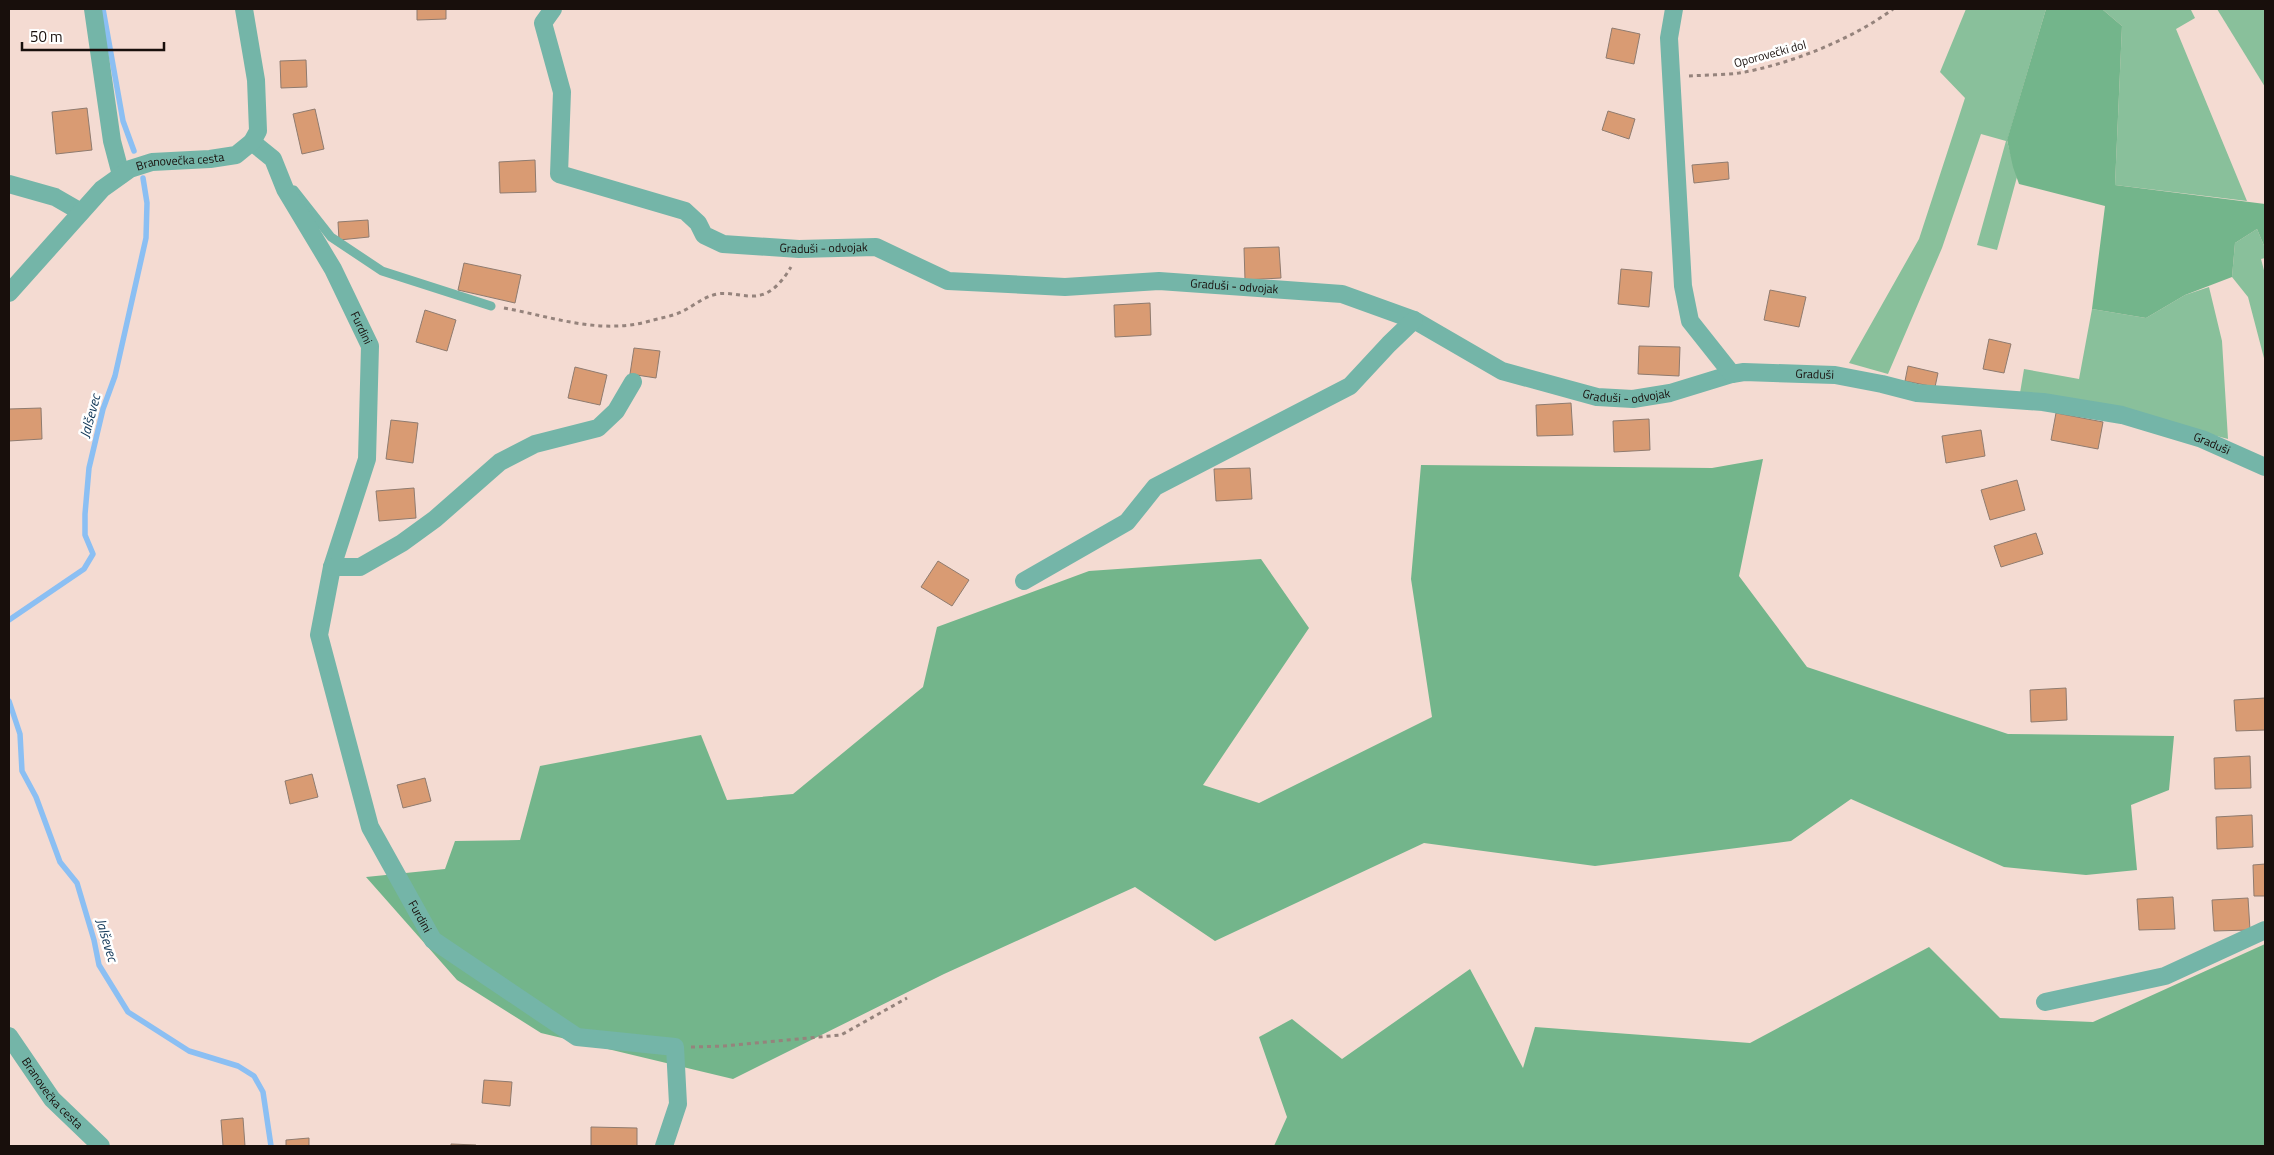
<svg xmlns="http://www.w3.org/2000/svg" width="2274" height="1155" viewBox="0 0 2274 1155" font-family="'Titillium Web',sans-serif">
<rect width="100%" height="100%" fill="#f4dbd2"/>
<!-- green -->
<g fill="#89c09b">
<path d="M1966 9H2046L2007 141 2017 177 1997 250 1977 245 2006 141 1981 134 1942 248 1888 374 1849 363 1919 239 1965 98 1940 72Z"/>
<path d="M2102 9H2193L2191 10 2195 18 2176 29 2247 201 2115 185 2122 26Z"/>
<path d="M2217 9H2264L2265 87Z"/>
<path d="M2257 229 2265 248V258L2261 259 2265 274V362L2248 297 2232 277 2235 243Z"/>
<path d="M2209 287 2222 341 2228 439 2075 399 2020 393 2024 369 2079 379 2092 309 2146 318 2185 295Z"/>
</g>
<!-- forest -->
<g fill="#73b58b">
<path d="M2046 9H2102L2122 26 2115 185 2265 204V248L2257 229 2235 243 2232 277 2185 295 2146 318 2092 309 2105 206 2019 184 2013 167 2007 140Z"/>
<path d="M1763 459 1739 576 1807 667 2008 734 2174 736 2169 790 2131 805 2137 870 2086 875 2004 867 1851 799 1791 841 1595 866 1424 843 1215 941 1135 887 944 974 733 1079 541 1033 457 980 366 877 445 869 455 841 520 840 540 766 701 735 727 800 793 794 923 687 937 627 1089 571 1261 559 1309 628 1203 785 1259 803 1432 717 1411 579 1421 465 1712 468Z"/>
<path d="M2265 944V1146H1274L1287 1117 1259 1037 1292 1019 1342 1059 1470 969 1523 1068 1535 1027 1750 1043 1929 947 2000 1018 2093 1022Z"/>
</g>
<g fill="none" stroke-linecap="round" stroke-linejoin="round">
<!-- stream -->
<g stroke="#8bbff3" stroke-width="5.5">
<path d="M103 9 123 121 134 151"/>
<path d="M9 620 84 569 93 554 85 535V514L89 468 103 409 115 376 146 238 147 203 143 178"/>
<path d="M9 701 20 734 22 771 36 797 60 862 77 883 94 940 99 965 128 1012 189 1051 238 1066 254 1076 263 1092 271 1146"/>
</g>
</g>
<!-- building -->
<g fill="#d99b73" stroke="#8f7b6f">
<path d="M417 9H446V19L417 20Z"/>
<path d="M1612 28 1640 34 1634 64 1606 58Z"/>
<path d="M306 60 307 87 281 88 280 61Z"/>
<path d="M87 108 92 150 56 154 52 112Z"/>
<path d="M315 109 324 149 302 154 293 114Z"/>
<path d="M1608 111 1635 119 1629 139 1602 130Z"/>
<path d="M535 160 536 192 500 193 499 162Z"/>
<path d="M1728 162 1729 179 1694 183 1692 165Z"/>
<path d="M368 220 369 237 339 240 338 222Z"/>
<path d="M1279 247 1281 278 1245 280 1244 248Z"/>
<path d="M464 263 521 275 515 303 458 290Z"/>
<path d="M1621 269 1652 272 1649 307 1618 304Z"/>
<path d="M1770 290 1806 297 1799 327 1764 320Z"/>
<path d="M1150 303 1151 335 1115 337 1114 305Z"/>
<path d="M425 310 456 320 447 351 416 342Z"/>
<path d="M1989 339 2011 344 2004 373 1983 369Z"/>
<path d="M1639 346 1680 347 1679 376 1638 374Z"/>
<path d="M634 348 660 351 656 378 630 374Z"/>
<path d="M1908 366 1938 373 1935 387 1905 381Z"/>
<path d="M575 367 607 375 600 405 568 398Z"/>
<path d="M1571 403 1573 435 1537 436 1536 405Z"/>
<path d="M41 408 42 439 9 441V409Z"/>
<path d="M2056 413 2103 422 2098 449 2051 440Z"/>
<path d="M1649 419 1650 450 1614 452 1613 421Z"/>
<path d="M391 420 418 423 413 463 386 459Z"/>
<path d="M1981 430 1985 456 1946 463 1942 436Z"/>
<path d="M1250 468 1252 499 1216 501 1214 469Z"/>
<path d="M2017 480 2025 510 1990 520 1981 490Z"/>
<path d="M414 488 416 518 379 521 376 491Z"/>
<path d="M2036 533 2043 554 2001 567 1994 546Z"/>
<path d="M938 561 969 580 952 606 921 587Z"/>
<path d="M2066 688 2067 720 2031 722 2030 690Z"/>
<path d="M2265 698V730L2236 731 2234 700Z"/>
<path d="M2250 756 2251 788 2215 789 2214 758Z"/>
<path d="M312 774 318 797 290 804 285 781Z"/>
<path d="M425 778 431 801 403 808 397 785Z"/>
<path d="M2252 815 2253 847 2217 849 2216 817Z"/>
<path d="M2265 864V896H2254L2253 865Z"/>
<path d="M2173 897 2175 929 2139 930 2137 899Z"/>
<path d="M2248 898 2250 930 2214 931 2212 900Z"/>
<path d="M484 1080 512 1082 510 1106 482 1103Z"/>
<path d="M243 1118 245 1146H223L221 1120Z"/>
<path d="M591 1127 637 1128V1146H591Z"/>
<path d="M309 1138V1146H286V1140Z"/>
<path d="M451 1144 476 1145V1146H451Z"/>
</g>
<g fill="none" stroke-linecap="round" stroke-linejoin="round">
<!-- path -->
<g stroke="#95837c" stroke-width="3" stroke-dasharray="4 4" stroke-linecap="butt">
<path d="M1689 76C1705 75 1723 75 1739 73 1788 65 1853 39 1893 9"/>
<path d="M504 308C553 317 600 335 650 321 660 318 674 316 683 311 695 305 703 297 717 294 729 292 739 296 751 296 770 297 782 282 791 267"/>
<path d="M691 1047 724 1046 841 1035 907 998"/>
</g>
<!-- lane -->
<path stroke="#74b5a8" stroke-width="9" d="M294 190 331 237 382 271 491 306"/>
<!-- street -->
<g stroke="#74b5a8" stroke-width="18">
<path d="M93 9 112 141 121 175"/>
<path id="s1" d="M553 9 543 23 562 92 559 174 685 211 698 223 704 235 723 244 799 249 876 247 948 281 1065 287 1159 281 1342 294 1414 320 1502 371 1597 397 1633 399 1670 393 1732 374"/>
<path id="s2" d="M1674 9 1669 38 1683 286 1690 321 1732 374 1744 372 1835 375 1882 384 1917 393 2043 402 2122 415 2202 439 2265 467"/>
<path id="s3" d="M252 142 273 159 285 189 333 269 370 346 367 459 332 567 319 635 370 827 433 940 577 1037 675 1047 678 1104 664 1146"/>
<path d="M9 184 55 197 81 212"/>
<path id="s4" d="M9 293 102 189 130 169 152 162 210 159 236 155 252 142 258 131 256 80 244 9"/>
<path d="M332 567H360L402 543 435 519 500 462 535 444 598 428 616 411 633 382"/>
<path d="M1024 581 1127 522 1155 487 1350 386 1389 344 1414 320"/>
<path d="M2045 1002 2165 976 2265 930"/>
<path id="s5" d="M9 1036 52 1099 101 1146"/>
</g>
</g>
<g text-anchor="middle" stroke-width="5" stroke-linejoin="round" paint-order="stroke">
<!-- street labels -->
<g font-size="12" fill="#180f0c" stroke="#fff">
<text transform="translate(1770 54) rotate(-15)" y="4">Oporovečki dol</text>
<text dy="4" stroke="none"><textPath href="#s4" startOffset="225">Branovečka cesta</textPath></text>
<text dy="4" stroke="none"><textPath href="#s1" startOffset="455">Graduši - odvojak</textPath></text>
<text dy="4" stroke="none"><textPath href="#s1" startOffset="874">Graduši - odvojak</textPath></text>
<text dy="4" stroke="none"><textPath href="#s3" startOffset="218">Furdini</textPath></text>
<text dy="4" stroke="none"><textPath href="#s2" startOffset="464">Graduši</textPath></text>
<text dy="4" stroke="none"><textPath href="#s1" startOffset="1288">Graduši - odvojak</textPath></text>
<text dy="4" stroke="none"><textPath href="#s2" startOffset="869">Graduši</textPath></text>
<text dy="4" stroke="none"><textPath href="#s3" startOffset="835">Furdini</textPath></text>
<text dy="4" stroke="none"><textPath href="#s5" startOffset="72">Branovečka cesta</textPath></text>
</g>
<!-- water labels -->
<g font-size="14" font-style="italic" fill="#0d3455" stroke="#fff">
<text transform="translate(90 416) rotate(-75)" y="5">Jalševec</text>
<text transform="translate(107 940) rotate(73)" y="5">Jalševec</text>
</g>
</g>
<!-- border -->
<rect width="2274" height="1155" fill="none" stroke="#180f0c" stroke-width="20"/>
<!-- scale -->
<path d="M22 42v8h142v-8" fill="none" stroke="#180f0c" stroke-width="2.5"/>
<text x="30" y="42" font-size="15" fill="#180f0c" stroke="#ffffff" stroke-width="4" paint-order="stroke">50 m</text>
</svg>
